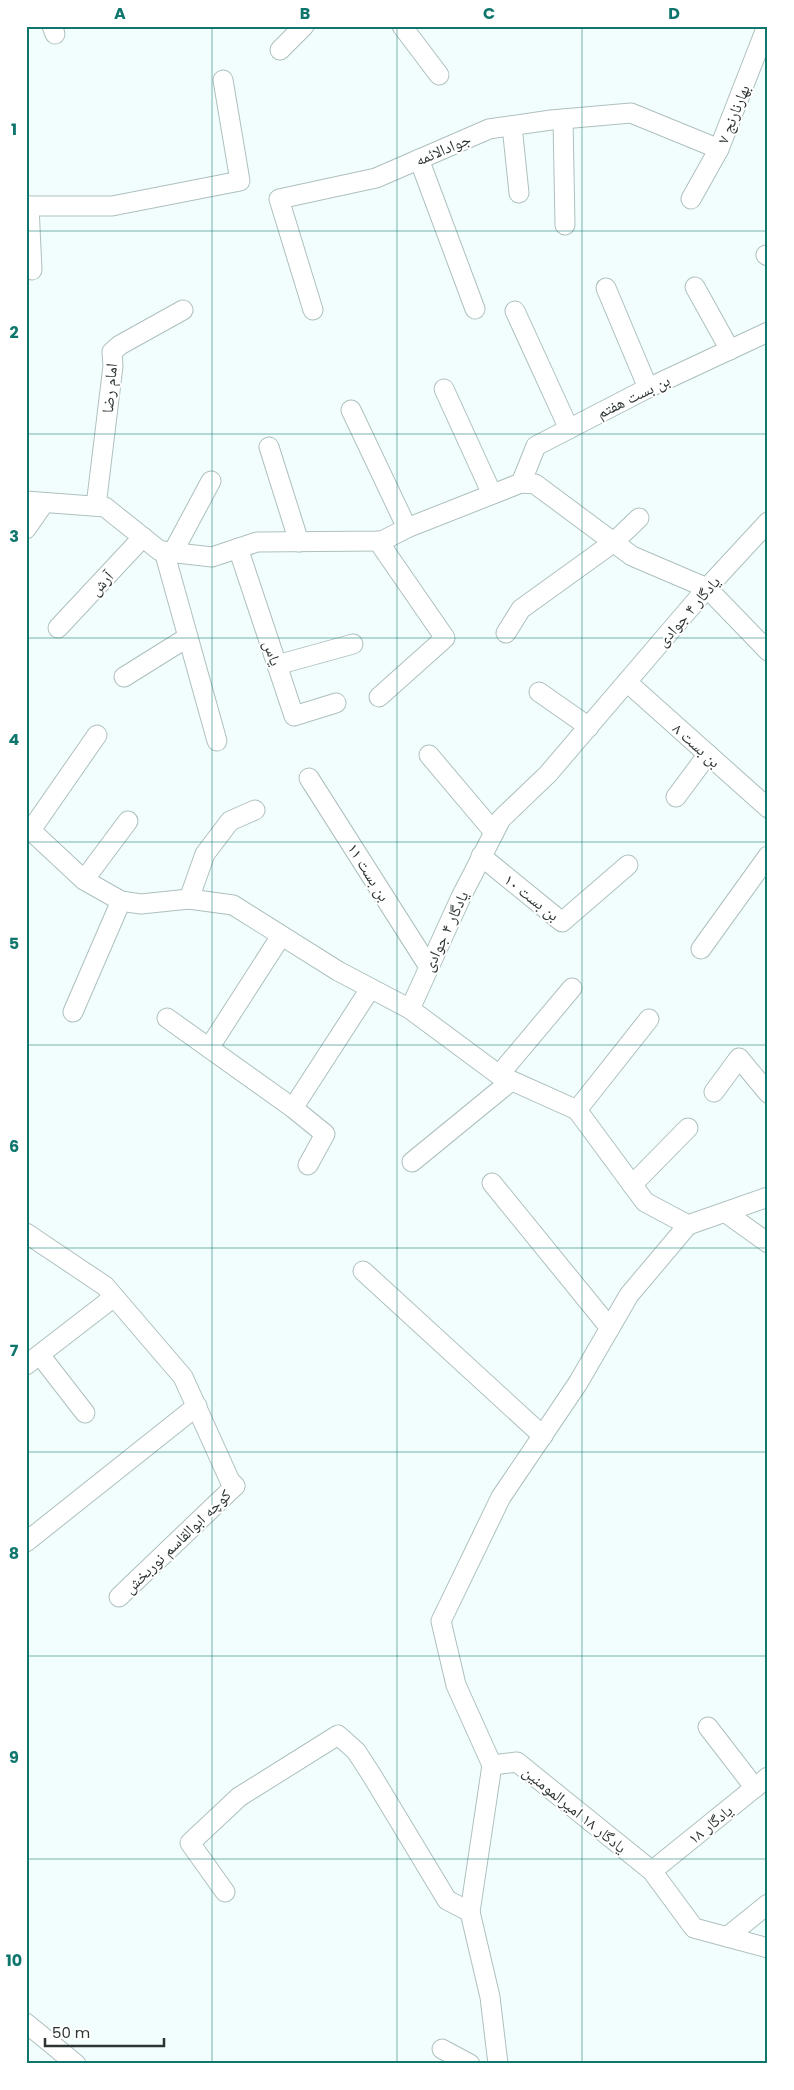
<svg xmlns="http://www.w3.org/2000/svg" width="794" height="2090" viewBox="0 0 794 2090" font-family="Poppins,'Noto Naskh Arabic',sans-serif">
<rect width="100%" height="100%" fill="#f2fefd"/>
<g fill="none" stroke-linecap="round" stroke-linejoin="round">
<defs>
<g id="minor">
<path d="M52 26 55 34"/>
<path d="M402 26 439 75"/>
<path d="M280 50 304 26"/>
<path d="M563 119 565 225"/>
<path d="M512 126 519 193"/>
<path d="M419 159 475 309"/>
<path d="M691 199 719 149 767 26"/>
<path d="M26 206H112L240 181 223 80"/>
<path d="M29 206 32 270"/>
<path d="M766 255 768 256"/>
<path d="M695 287 730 350"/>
<path d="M606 288 648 388"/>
<path d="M313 310 279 199 376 178 489 129 551 120 631 113 719 149"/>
<path d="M515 311 569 429"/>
<path d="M444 389 492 494"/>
<path d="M269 447 299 542"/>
<path d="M521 483 536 446 648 388 768 332"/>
<path d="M26 501 105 507 160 551 212 557 257 542 382 541 407 528 351 410"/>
<path d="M96 506 113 366 112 352 120 345 183 310"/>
<path d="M407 528 521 483 535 484 632 556 707 588 768 651"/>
<path d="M26 529 44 503"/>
<path d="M378 541 445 638 379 697"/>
<path d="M238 548 294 716 336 703"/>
<path d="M164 551 217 741"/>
<path d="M173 552 211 481"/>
<path d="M58 628 143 537"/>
<path d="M506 633 521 609 614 542 639 518"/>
<path d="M277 665 353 644"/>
<path d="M124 677 188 637"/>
<path d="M627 682 768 808"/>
<path d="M539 692 589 727"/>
<path d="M429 755 494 832"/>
<path d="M309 778 429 967"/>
<path d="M676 797 708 754"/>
<path d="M26 826 84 880 121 901 141 904 189 899 233 905 338 971 410 1009 461 897 501 819 548 774 707 588 768 522"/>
<path d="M31 830 97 735"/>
<path d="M481 856 562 922 628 865"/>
<path d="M84 880 128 821"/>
<path d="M189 899 205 854 230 821 255 810"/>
<path d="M701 949 768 856"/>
<path d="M410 1009 499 1075 577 1110 645 1202 688 1225 768 1197"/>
<path d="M73 1012 121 901"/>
<path d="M167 1018 293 1108 325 1134 308 1165"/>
<path d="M209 1048 281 936"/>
<path d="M499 1075 572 988"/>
<path d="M714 1092 739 1058 768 1093"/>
<path d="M293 1108 370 989"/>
<path d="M577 1110 649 1019"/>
<path d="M412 1162 511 1081"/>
<path d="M492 1183 610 1328"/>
<path d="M632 1185 688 1128"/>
<path d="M726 1213 768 1243"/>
<path d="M26 1233 105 1286 183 1377 230 1481 235 1486"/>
<path d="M363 1271 543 1436"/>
<path d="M40 1355 85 1413"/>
<path d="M26 1365 114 1297"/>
<path d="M26 1542 197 1406"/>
<path d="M119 1597 235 1486"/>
<path d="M708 1727 755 1788"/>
<path d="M492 1765 517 1762 652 1871 694 1928 768 1948"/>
<path d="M652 1871 768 1777"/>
<path d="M225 1892 190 1843 239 1797 338 1735 356 1751 371 1774 447 1900 470 1912"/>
<path d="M727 1937 768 1904"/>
<path d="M26 2023 76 2064"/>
<path d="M442 2049 470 2064"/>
<path d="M498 2064 490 1997 470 1912 492 1765 456 1685 441 1621 501 1497 578 1383 629 1295 688 1225"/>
</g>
</defs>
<!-- minor casing -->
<use href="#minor" stroke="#adc0be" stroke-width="21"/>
<!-- minor -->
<use href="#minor" stroke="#fff" stroke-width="19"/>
</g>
<!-- grid -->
<path fill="none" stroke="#0f766e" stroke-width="1" stroke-opacity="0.55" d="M212 26V2064M397 26V2064M582 26V2064M26 231H768M26 434H768M26 638H768M26 842H768M26 1045H768M26 1248H768M26 1452H768M26 1656H768M26 1859H768"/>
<g text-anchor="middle" stroke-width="4" stroke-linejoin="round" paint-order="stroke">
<!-- street labels -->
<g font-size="16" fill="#2d3534" stroke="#fff">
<text transform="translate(733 114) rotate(-68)" y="6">بهارنارنج ۷</text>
<text transform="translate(443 149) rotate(-23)" y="6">جوادالائمه</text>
<text transform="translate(109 388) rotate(-85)" y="6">امام رضا</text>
<text transform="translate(633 396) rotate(-26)" y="6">بن بست هفتم</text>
<text transform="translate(101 583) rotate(-47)" y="6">آرش</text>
<text transform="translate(688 611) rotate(-49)" y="6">یادگار ۴ جوادی</text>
<text transform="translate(273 653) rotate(72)" y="6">یاس</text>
<text transform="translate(697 745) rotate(42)" y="6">بن بست ۸</text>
<text transform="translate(369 872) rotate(58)" y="6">بن بست ۱۱</text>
<text transform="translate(532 897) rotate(38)" y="6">بن بست ۱۰</text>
<text transform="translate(445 931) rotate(-65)" y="6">یادگار ۴ جوادی</text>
<text transform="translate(177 1541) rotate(-44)" y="6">کوچه ابوالقاسم نوربخش</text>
<text transform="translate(575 1809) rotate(39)" y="6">یادگار ۱۸ امیرالمومنین</text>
<text transform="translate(710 1824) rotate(-39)" y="6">یادگار ۱۸</text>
</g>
</g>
<!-- border -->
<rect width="794" height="2090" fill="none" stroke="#ffffff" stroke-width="55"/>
<!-- scale -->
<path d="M45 2038v8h119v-8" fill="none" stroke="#2d3534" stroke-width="2.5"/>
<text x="52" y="2038" font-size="15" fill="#2d3534" stroke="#ffffff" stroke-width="4" paint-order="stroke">50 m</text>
<rect x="28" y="28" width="738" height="2034" fill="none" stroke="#0f766e" stroke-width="2"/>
<g font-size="16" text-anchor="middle" font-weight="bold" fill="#0f766e">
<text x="120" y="19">A</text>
<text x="305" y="19">B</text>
<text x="489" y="19">C</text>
<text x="674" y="19">D</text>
<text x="14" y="135">1</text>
<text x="14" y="338">2</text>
<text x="14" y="542">3</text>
<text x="14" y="745">4</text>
<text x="14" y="949">5</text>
<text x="14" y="1152">6</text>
<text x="14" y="1356">7</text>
<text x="14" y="1559">8</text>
<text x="14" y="1763">9</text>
<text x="14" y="1966">10</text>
</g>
</svg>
